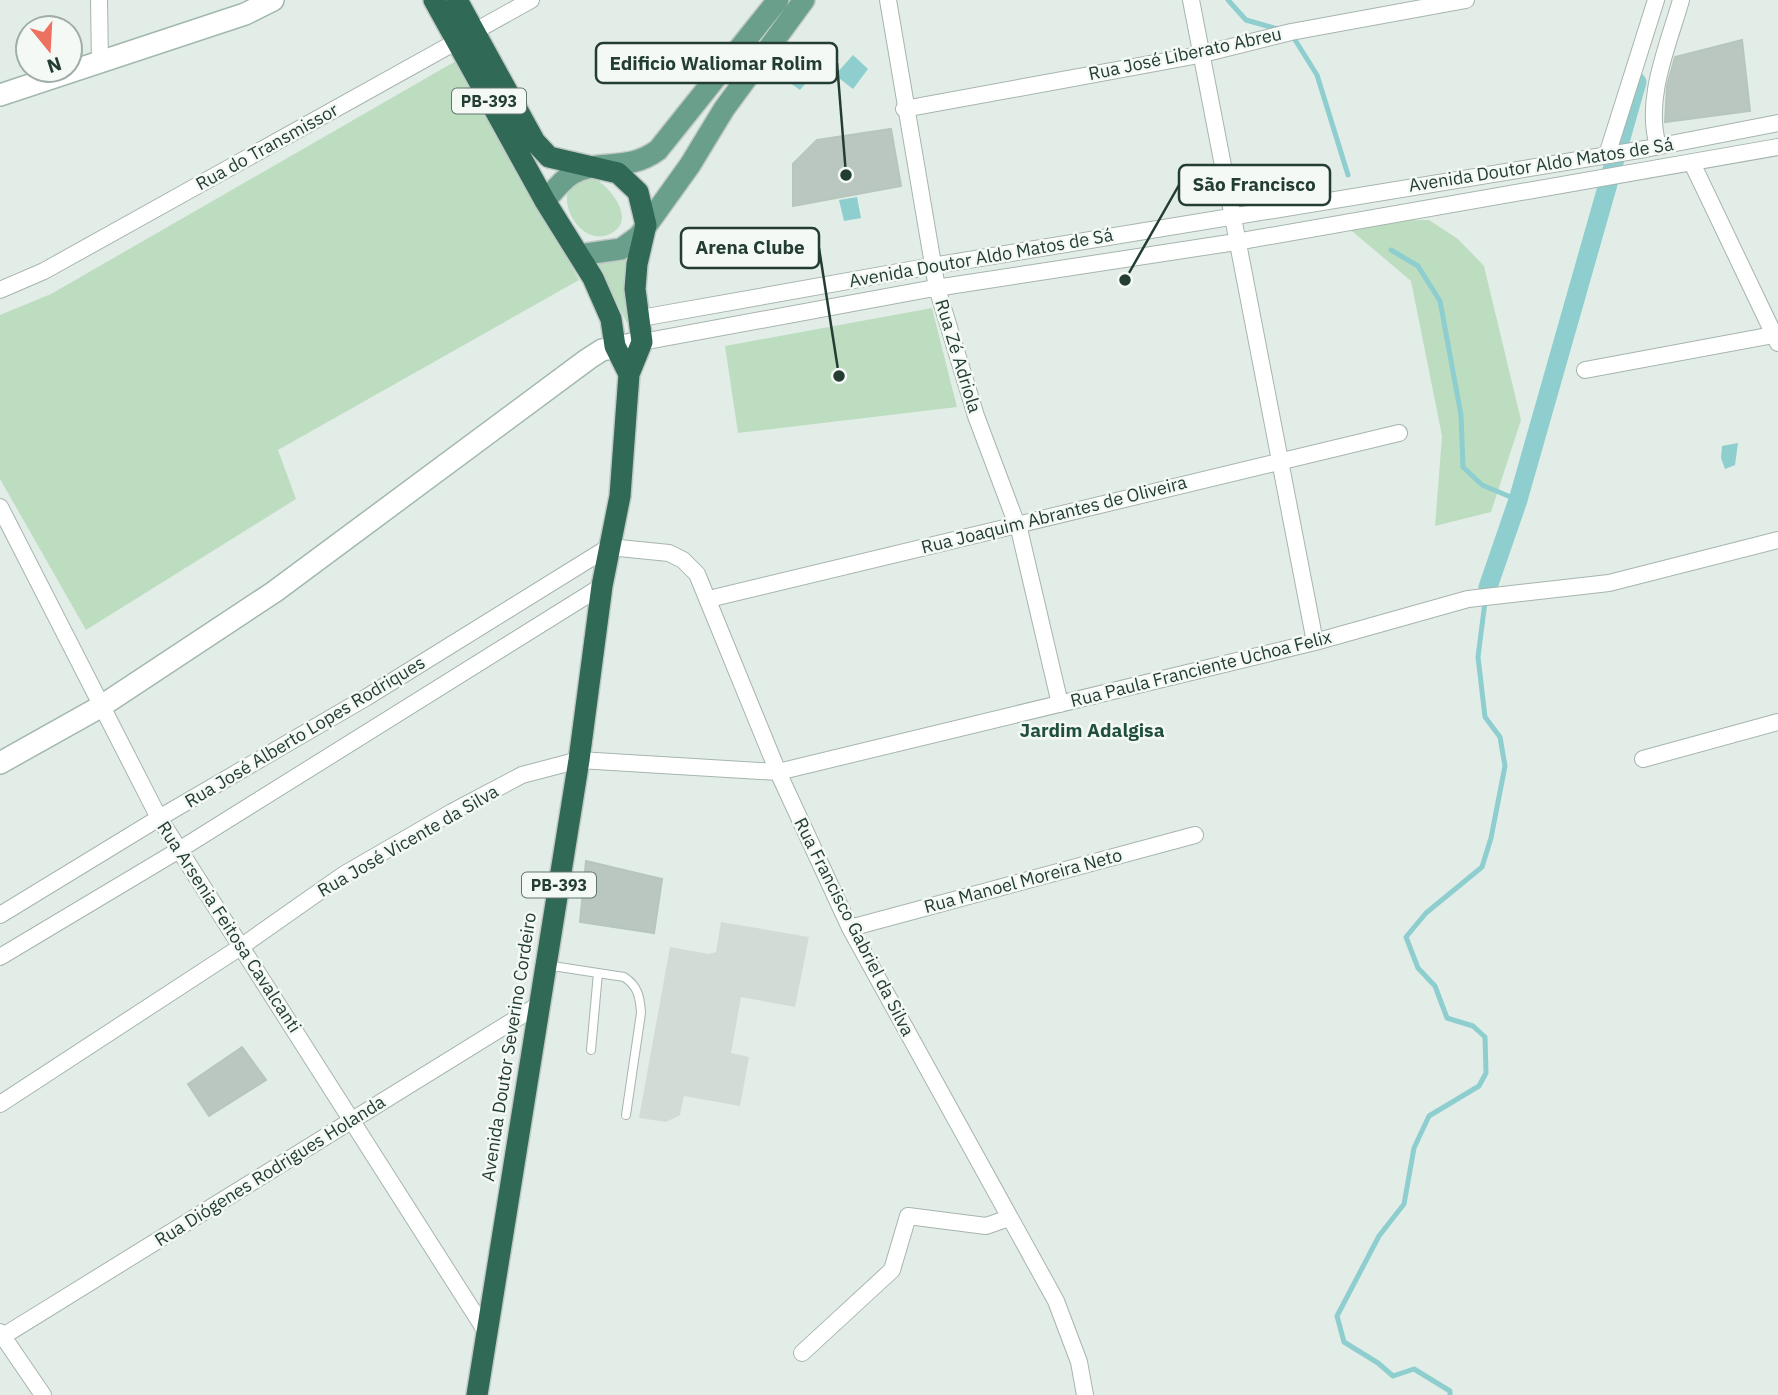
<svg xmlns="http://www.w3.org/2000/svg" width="1778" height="1395" font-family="'IBM Plex Sans',sans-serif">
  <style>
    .built { fill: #d2dcd6 }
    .green { fill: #bdddc1 }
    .water { fill: #8ececf }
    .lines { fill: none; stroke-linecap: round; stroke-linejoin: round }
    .stream { stroke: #8ececf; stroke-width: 5 }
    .canal { stroke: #8ececf; stroke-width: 19 }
    .building { fill: #b9c7c0; stroke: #b6c6bd; stroke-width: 2 }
    .lane-casing { stroke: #a6b5ad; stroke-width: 10 }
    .street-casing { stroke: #a6b5ad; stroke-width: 18 }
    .secondary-casing { stroke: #a2b8ad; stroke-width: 24 }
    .primary-casing { stroke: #c1c9c6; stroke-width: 24 }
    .highway-casing { stroke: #c1c9c6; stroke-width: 24 }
    .lane { stroke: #fff; stroke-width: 8 }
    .street { stroke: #fff; stroke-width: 16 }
    .secondary { stroke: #fff; stroke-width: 21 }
    .primary { stroke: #6aa08b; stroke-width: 21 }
    .highway { stroke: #306955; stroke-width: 21 }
    .labels { text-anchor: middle; stroke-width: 5; stroke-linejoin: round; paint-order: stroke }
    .shield { fill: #f4f9f6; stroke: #62756e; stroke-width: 2 }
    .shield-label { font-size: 16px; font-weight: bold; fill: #233d33 }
    .street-label { font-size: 18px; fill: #233d33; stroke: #f4f9f6 }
    .neighbourhood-label { font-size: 19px; font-weight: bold; fill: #204f3d; stroke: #f4f9f6 }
    .leader { fill: none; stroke: #233d33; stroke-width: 2.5 }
    .callout-dot { fill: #233d33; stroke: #f4f9f6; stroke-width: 2.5 }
    .callout { fill: #f4f9f6; stroke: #233d33; stroke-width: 2.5 }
    .callout-label { font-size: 19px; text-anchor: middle; font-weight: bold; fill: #233d33 }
  </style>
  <rect width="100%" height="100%" fill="#e3ede7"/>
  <path class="built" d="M721 922 809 937 795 1007 741 997 731 1053 749 1057 740 1106 684 1096 680 1115 666 1122 639 1118 670 947 709 954 716 952Z"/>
  <path class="green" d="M461 58 579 280 278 450 296 499 86 630 0 479V315L51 294Z
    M594 178C610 187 638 220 610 234 580 248 555 199 573 184 578 179 586 179 594 178Z
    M1429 220 1458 239 1484 266 1521 420 1491 512 1435 526 1442 436 1411 281 1340 221Z
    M627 255V323L597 263Z
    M932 308 957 407 738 433 725 346Z"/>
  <path class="water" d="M788 48 817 70 800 90 772 70Z
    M853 55 868 69 853 89 835 75Z
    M857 197 861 218 844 221 839 200Z
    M1738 443 1735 465 1725 469 1721 458 1722 446Z"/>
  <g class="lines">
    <path class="stream" d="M1228 0 1246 20 1281 30
      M1292 35 1317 75 1348 175
      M1391 250 1418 266 1440 301 1461 415 1463 467 1482 485 1518 500
      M1450 1395V1391L1414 1369 1393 1376 1378 1363 1344 1342 1337 1316 1379 1236 1404 1204 1414 1148 1429 1116 1479 1086 1486 1073 1485 1037 1473 1026 1447 1018 1435 986 1418 968 1406 937 1426 913 1482 867 1491 838 1505 766 1500 737 1485 717 1478 657 1485 602"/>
    <path class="canal" d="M1488 587 1518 500 1637 82"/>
  </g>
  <path class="building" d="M1742 40 1750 111 1665 122 1667 86 1675 57Z
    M891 129 901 186 793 206V164L817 140Z
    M586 861 662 879 654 933 580 922Z
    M242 1047 266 1080 209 1116 188 1084Z"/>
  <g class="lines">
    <g class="lane-casing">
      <path id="lane" d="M546 965 624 977C638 986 640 997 641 1013L626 1115
        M591 1050 598 973"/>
    </g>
    <g class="street-casing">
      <path id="street" d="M99 0 100 62
        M888 0 937 288 976 416 1020 533 1060 704
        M1191 0 1315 642
        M904 109 1199 55 1291 32 1466 0
        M1658 146C1644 99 1668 46 1681 0
        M1607 155 1656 0
        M1692 163 1778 343
        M0 290 44 271 531 0
        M641 318 932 266 1645 149 1778 123
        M642 342 929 289 1236 242 1778 147
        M1585 370 1778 334
        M0 507 159 818 485 1330
        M709 599 1399 433
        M1643 759 1778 722
        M0 915 159 818 367 697 609 547 669 553 683 560 697 574 778 772 850 928 1056 1301 1079 1362 1085 1395
        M850 928 1195 835
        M0 957 179 850 602 586
        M0 1104 242 946 343 875 452 812 522 775 579 760 778 772 1315 642 1468 599 1609 583 1778 540
        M0 1332 43 1395
        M0 1338 540 1004
        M802 1353 892 1270 908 1216 986 1226 1009 1218"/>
    </g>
    <g class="secondary-casing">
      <path id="secondary" d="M0 95 245 14 273 0
        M0 763 100 707 274 592 588 359 602 350 642 342"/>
    </g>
    <g class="primary-casing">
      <path id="primary" d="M545 201C553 192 562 180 572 174 599 158 627 173 658 150L778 0
        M579 255 621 249 639 236 690 165 724 109 804 0"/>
    </g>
    <g class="highway-casing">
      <path id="highway" d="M434 0 545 201 593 278 611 319 615 346 629 374
        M457 0 535 142 549 157 618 173 638 192 646 225 637 264 635 289 642 342 629 374 620 496 602 586 579 760 477 1395"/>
    </g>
    <use href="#lane" class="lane"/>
    <use href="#street" class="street"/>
    <use href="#secondary" class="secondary"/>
    <use href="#primary" class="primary"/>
    <use href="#highway" class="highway"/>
  </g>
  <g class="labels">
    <g class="shield">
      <rect x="452" y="88.5" width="74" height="25" rx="5"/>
      <rect x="522" y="872.5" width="74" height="25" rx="5"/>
    </g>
    <g class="shield-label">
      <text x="489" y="107">PB-393</text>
      <text x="559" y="891">PB-393</text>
    </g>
    <g class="street-label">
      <text transform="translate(1185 54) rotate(-12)" y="6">Rua José Liberato Abreu</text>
      <text transform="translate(267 147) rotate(-29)" y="6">Rua do Transmissor</text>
      <text transform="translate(1541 165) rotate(-9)" y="6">Avenida Doutor Aldo Matos de Sá</text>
      <text transform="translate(981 258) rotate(-10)" y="6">Avenida Doutor Aldo Matos de Sá</text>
      <text transform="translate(958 356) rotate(73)" y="6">Rua Zé Adriola</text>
      <text transform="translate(1054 515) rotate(-14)" y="6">Rua Joaquim Abrantes de Oliveira</text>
      <text transform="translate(1201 669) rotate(-14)" y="6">Rua Paula Franciente Uchoa Felix</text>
      <text transform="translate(305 732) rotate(-31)" y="6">Rua José Alberto Lopes Rodriques</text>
      <text transform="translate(408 841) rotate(-30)" y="6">Rua José Vicente da Silva</text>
      <text transform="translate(1023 881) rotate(-15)" y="6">Rua Manoel Moreira Neto</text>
      <text transform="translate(229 927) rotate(57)" y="6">Rua Arsenia Feitosa Cavalcanti</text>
      <text transform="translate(854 927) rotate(63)" y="6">Rua Francisco Gabriel da Silva</text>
      <text transform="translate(509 1047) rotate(-81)" y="6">Avenida Doutor Severino Cordeiro</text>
      <text transform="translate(270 1171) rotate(-32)" y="6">Rua Diógenes Rodrigues Holanda</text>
    </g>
    <g class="neighbourhood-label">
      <text x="1092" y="737">Jardim Adalgisa</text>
    </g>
  </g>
  <path class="leader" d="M846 175L837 63M1125 280L1179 185M839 376L819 248"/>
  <g class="callout-dot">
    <circle cx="846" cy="175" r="7"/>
    <circle cx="1125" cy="280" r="7"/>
    <circle cx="839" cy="376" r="7"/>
  </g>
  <g class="callout">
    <rect x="596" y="43" width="241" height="40" rx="7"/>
    <rect x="1179" y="165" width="151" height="40" rx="7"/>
    <rect x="681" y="228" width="138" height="40" rx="7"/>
  </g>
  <g class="callout-label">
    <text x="716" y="70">Edificio Waliomar Rolim</text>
    <text x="1254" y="191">São Francisco</text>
    <text x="750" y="254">Arena Clube</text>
  </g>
  <g transform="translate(49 49) rotate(162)"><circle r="33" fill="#f4f9f6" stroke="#a0aea8" stroke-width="2"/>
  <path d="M0-5L12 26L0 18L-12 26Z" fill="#ed7161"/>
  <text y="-10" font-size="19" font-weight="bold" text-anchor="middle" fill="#233d33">N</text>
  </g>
</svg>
